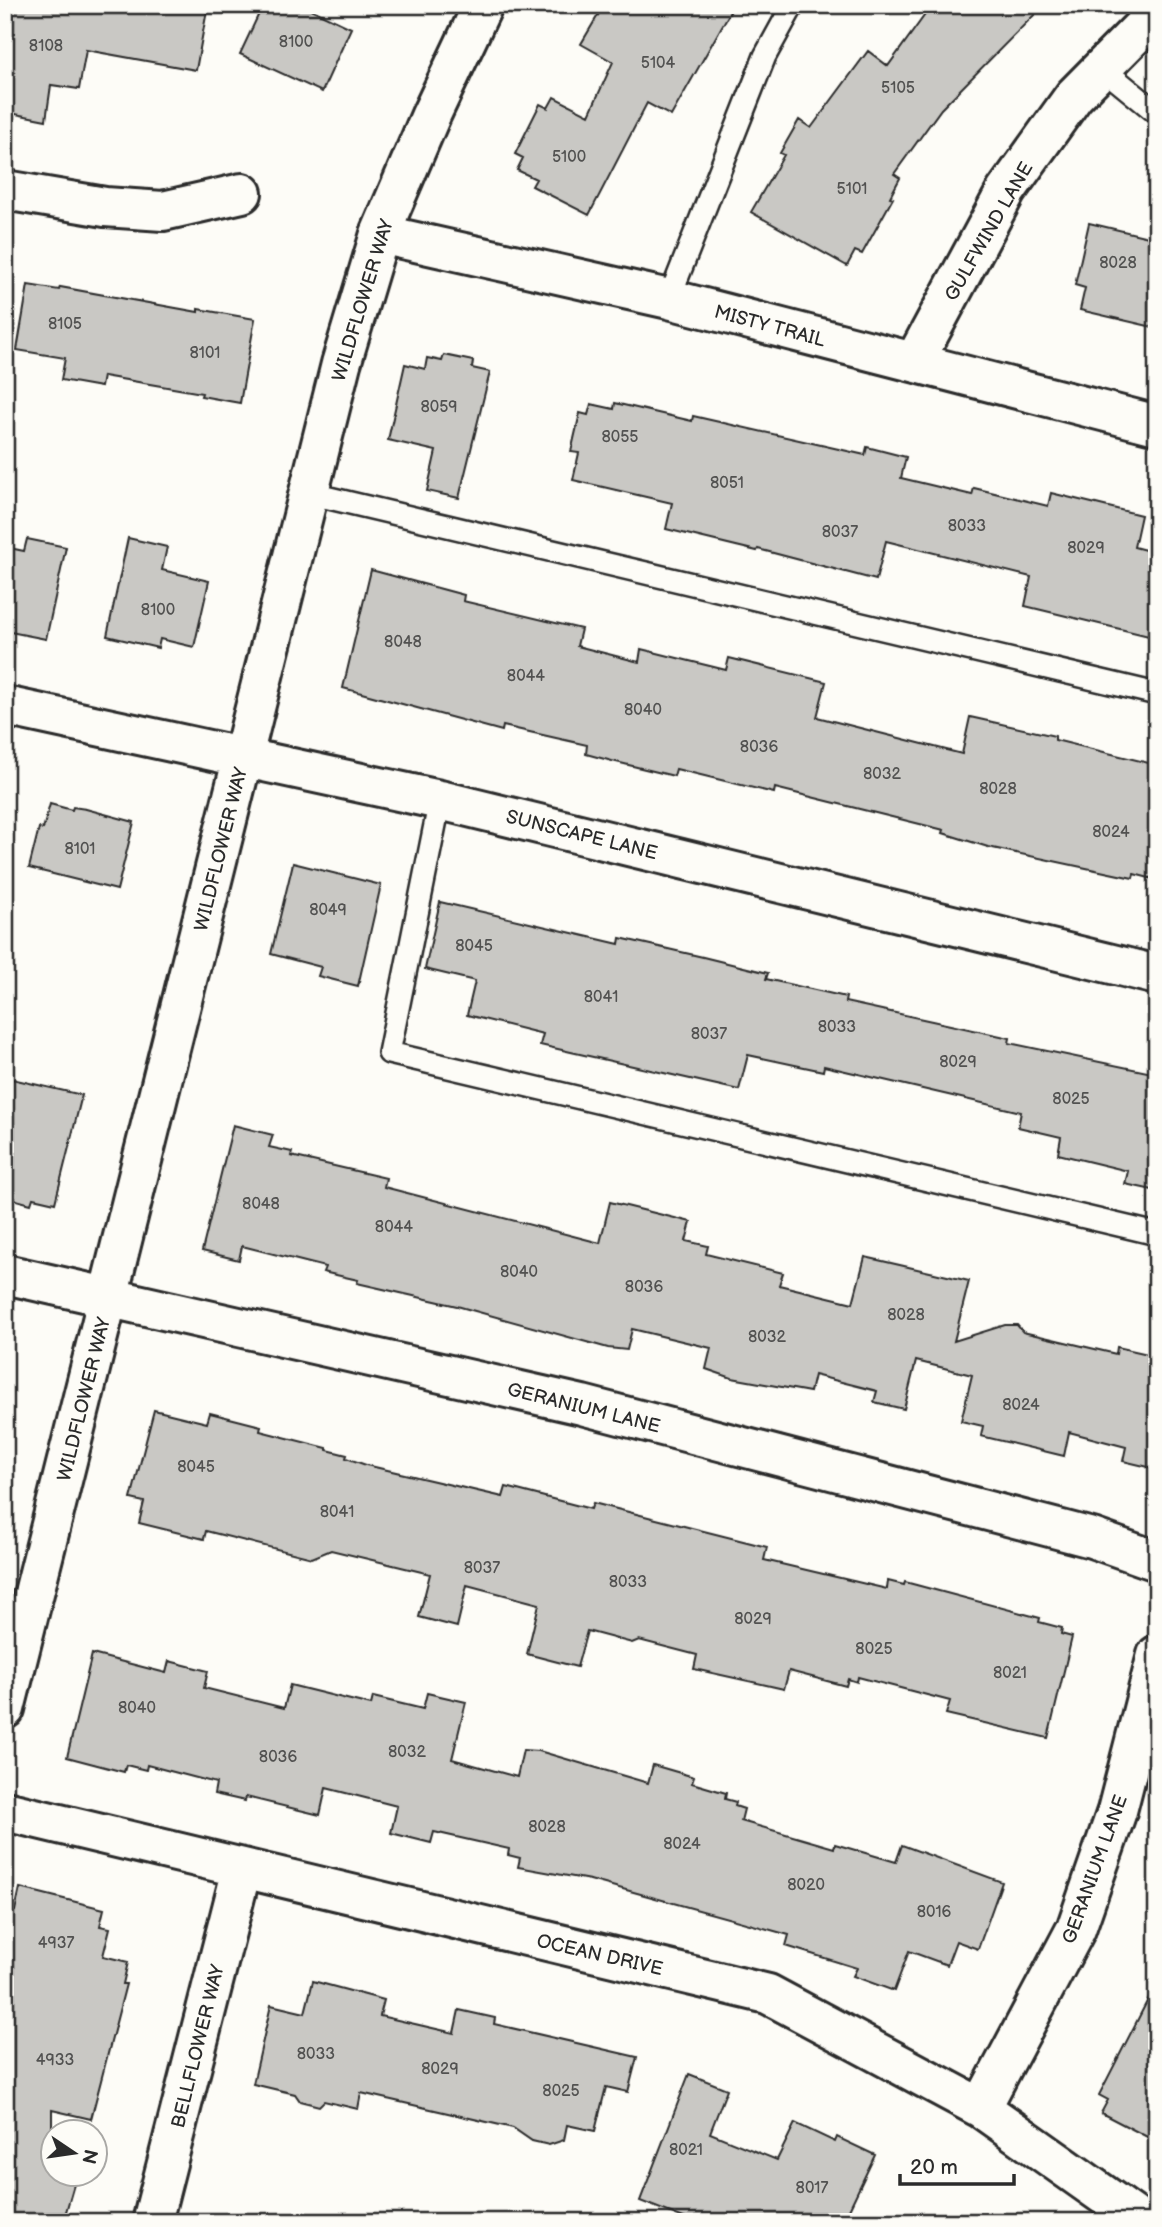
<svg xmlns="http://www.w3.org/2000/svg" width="1162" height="2227" font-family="'Balsamiq Sans',sans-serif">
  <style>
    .building { fill: #c9c8c4; stroke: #2b2b2b; stroke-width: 2 }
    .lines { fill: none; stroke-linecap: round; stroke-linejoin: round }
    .service-casing { stroke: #2b2b2b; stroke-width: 26 }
    .minor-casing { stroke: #2b2b2b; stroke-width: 44 }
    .service { stroke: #fdfcf7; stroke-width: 21 }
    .minor { stroke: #fdfcf7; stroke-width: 38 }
    .labels { text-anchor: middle; stroke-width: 7; stroke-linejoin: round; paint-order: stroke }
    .number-label { font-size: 16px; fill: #525251 }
    .street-label { font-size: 19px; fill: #2b2b2b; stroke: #fdfcf7 }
  </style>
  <rect width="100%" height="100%" fill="#fdfcf7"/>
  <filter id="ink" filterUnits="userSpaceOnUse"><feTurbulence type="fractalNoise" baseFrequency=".0143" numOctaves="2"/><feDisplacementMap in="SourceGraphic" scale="14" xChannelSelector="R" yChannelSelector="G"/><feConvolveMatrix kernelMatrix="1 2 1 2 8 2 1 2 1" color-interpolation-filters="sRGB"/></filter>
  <g filter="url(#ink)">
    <path class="building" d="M5 5H208L196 70 86 50 79 89 51 85 46 120 5 112Z
      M263 5H302L351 28 322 92 240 54Z
      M604 5H734L671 116 647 103 589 215 532 186 536 179 517 170 523 158 515 154 540 104 548 108 554 97 589 115 613 62 581 44Z
      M932 5H1044L941 109 894 174 900 178 890 197 893 198 862 254 855 251 847 266 751 212 784 155 780 153 799 120 811 128 868 51 888 66Z
      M1089 223 1157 239V328L1080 310 1085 288 1075 285Z
      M28 285 59 290 60 287 198 312V309L255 319 240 403 201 396 202 393 103 376 101 387 61 380 65 358 17 350Z
      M444 355 473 361 472 368 490 372 459 498 427 491 436 451 388 440 405 364 425 369 427 358 442 361Z
      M615 403 692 421 693 416 865 455 867 447 906 457 901 478 972 495 974 488 1048 506 1051 493 1141 515 1134 547 1157 553V638L1025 606 1031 577 886 541 876 580 758 549 757 551 666 529 672 503 573 480 579 453 571 452 580 413 588 415 591 404 614 409Z
      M128 538 167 547 162 570 209 581 194 647 160 639 158 648 107 636Z
      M27 539 66 547 46 639 5 631V547L24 551Z
      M371 570 464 595 463 601 581 629 577 646 639 662 641 649 726 670 729 658 826 682 817 717 962 754 970 717 1055 736V740L1157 765V880L1134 874 1133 878 988 847 943 833 944 830 775 788 774 793 676 769 674 776 612 761 586 754 587 745 503 726 502 731 343 688Z
      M50 804 72 810 73 807 86 809 134 822 117 890 29 868 39 828 43 829Z
      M293 863 381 885 358 986 318 976 321 967 271 954Z
      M440 902 619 944 620 938 703 957 768 973 766 979 846 997 845 1002 1010 1038 1009 1043 1157 1074V1191L1125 1184 1128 1171 1058 1154 1061 1137 1018 1127 1021 1112 824 1066 823 1071 748 1055 739 1090 540 1045 543 1034 467 1015 475 981 425 969Z
      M12 1079 82 1095 55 1203 33 1198 31 1204 5 1197V1107Z
      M233 1125 273 1135 269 1147 292 1152 291 1156 386 1178 384 1187 600 1243 610 1202 691 1222 686 1241 708 1246 706 1254 783 1273 779 1285 853 1303 865 1257 969 1281 954 1341 1005 1325H1017L1023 1332 1116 1354 1117 1347 1157 1356V1469L1123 1461 1126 1447 1069 1432 1064 1456 981 1436 983 1426 961 1421 972 1375 916 1361 904 1409 874 1402 877 1391 814 1375 810 1392 732 1378 706 1369 711 1348 632 1329 627 1350 608 1348 457 1306 357 1283 358 1280 323 1272 325 1267 242 1246 239 1260 202 1251Z
      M154 1410 207 1423 210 1413 261 1426 260 1431 327 1448V1450L347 1455 346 1458 366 1465 503 1497 506 1487 591 1509 593 1503 767 1547 764 1560 887 1589 888 1581 904 1585 905 1582 1040 1618 1039 1622 1062 1628 1061 1634 1072 1637 1048 1738 946 1714 950 1701 858 1677 857 1682 848 1679 846 1686 789 1671 784 1689 694 1669 697 1655 639 1640 632 1643 587 1631 577 1667 527 1654 539 1604 467 1585 457 1627 419 1617 430 1574 331 1550 312 1558 206 1531 204 1539 139 1523 144 1502 131 1499Z
      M92 1654 166 1673 169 1661 208 1671 204 1688 284 1708 290 1685 371 1705 373 1697 423 1709 427 1693 466 1702 452 1759 517 1777 523 1750 539 1751 648 1783 653 1765 694 1777 692 1783 726 1793 725 1799 736 1802 735 1806 744 1809 741 1821 834 1848 835 1844 896 1862 902 1845 1002 1882 978 1949 956 1941 947 1965 909 1951 894 1991 853 1976 857 1968 786 1946 789 1935 590 1880 518 1867 520 1858 508 1855 509 1849 434 1832 431 1843 391 1833 397 1806 326 1788 320 1815 246 1797 245 1801 214 1794 216 1783 147 1765 146 1770 126 1765 124 1772 67 1757Z
      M20 1888 104 1909 100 1926 110 1928 103 1956 128 1962 123 1984H126L91 2119 52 2110V2174H77L63 2222H29L5 2216V1908L15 1911Z
      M313 1981 384 2000 380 2016 454 2033 459 2010 495 2018 494 2024 637 2057 628 2092 606 2087 595 2131 567 2125 564 2140 549 2145 532 2141 513 2128 361 2093 358 2109 324 2101 319 2106 300 2101 295 2094 253 2084 271 2005 305 2013Z
      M1157 1982V2142L1101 2113 1108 2100 1099 2095Z
      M689 2074 727 2089 710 2133 777 2160 795 2123 835 2142 837 2137 875 2155 843 2222H694L640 2201Z"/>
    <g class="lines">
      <g class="service-casing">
        <path id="service" d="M1102 68 1157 113
          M669 299 765 56 793 5
          M308 493 1157 694
          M440 800 389 1053 1157 1234"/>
      </g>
      <g class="minor-casing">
        <path id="minor" d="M5 190 105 207 163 211 242 193
          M380 234 669 299 1157 425
          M914 362 1006 191 1074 96 1157 12
          M5 706 440 800 1157 975
          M5 1274 582 1405 1092 1538 1157 1561
          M5 1709 341 364 380 234 431 115 483 5
          M5 1811 768 1994 981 2108 1142 2222
          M981 2108 1076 1929 1117 1811 1157 1655
          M152 2222 242 1869"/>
      </g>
      <use href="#service" class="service"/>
      <use href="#minor" class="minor"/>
    </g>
  </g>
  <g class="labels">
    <g class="number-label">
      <text x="296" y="47">8100</text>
      <text x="46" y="51">8108</text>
      <text x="658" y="68">5104</text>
      <text x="898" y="93">5105</text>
      <text x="569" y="162">5100</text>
      <text x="852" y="194">5101</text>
      <text x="1118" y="268">8028</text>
      <text x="65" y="329">8105</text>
      <text x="205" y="358">8101</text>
      <text x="439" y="412">8059</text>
      <text x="620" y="442">8055</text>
      <text x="727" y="488">8051</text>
      <text x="967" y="531">8033</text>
      <text x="840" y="537">8037</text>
      <text x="1086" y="553">8029</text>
      <text x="158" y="615">8100</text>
      <text x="403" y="647">8048</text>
      <text x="526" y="681">8044</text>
      <text x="643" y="715">8040</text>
      <text x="759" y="752">8036</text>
      <text x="882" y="779">8032</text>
      <text x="998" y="794">8028</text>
      <text x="1111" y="837">8024</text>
      <text x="80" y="854">8101</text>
      <text x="328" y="915">8049</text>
      <text x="474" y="951">8045</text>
      <text x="601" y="1002">8041</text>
      <text x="837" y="1032">8033</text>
      <text x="709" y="1039">8037</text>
      <text x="958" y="1067">8029</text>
      <text x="1071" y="1104">8025</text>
      <text x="261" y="1209">8048</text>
      <text x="394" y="1232">8044</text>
      <text x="519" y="1277">8040</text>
      <text x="644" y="1292">8036</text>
      <text x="906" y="1320">8028</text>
      <text x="767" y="1342">8032</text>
      <text x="1021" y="1410">8024</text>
      <text x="196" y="1472">8045</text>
      <text x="337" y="1517">8041</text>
      <text x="482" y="1573">8037</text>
      <text x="628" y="1587">8033</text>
      <text x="753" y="1624">8029</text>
      <text x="874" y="1654">8025</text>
      <text x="1010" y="1678">8021</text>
      <text x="137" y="1713">8040</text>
      <text x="407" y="1757">8032</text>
      <text x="278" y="1762">8036</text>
      <text x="547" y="1832">8028</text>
      <text x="682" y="1849">8024</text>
      <text x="806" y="1890">8020</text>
      <text x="934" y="1917">8016</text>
      <text x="56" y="1948">4937</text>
      <text x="316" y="2059">8033</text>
      <text x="55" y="2065">4933</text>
      <text x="440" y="2074">8029</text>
      <text x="561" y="2096">8025</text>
      <text x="686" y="2155">8021</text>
      <text x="812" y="2193">8017</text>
    </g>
    <g class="street-label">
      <text transform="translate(988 231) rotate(-60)" y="7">GULFWIND LANE</text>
      <text transform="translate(362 300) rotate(-73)" y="7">WILDFLOWER WAY</text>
      <text transform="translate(770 325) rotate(15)" y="7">MISTY TRAIL</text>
      <text transform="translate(582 834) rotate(14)" y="7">SUNSCAPE LANE</text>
      <text transform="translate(220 849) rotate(-76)" y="7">WILDFLOWER WAY</text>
      <text transform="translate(83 1399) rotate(-76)" y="7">WILDFLOWER WAY</text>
      <text transform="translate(584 1407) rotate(14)" y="7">GERANIUM LANE</text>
      <text transform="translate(1094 1869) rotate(-70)" y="7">GERANIUM LANE</text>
      <text transform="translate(600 1954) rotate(13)" y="7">OCEAN DRIVE</text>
      <text transform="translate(197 2046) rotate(-76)" y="7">BELLFLOWER WAY</text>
    </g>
  </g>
  <rect width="1162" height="2227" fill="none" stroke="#fdfcf7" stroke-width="28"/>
  <rect x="14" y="14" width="1134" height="2199" fill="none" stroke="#2b2b2b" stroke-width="2.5" filter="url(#ink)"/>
  <g transform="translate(74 2153) rotate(103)"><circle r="33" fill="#fdfcf7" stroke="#a9a8a5" stroke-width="2"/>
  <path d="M0-5L12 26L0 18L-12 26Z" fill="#2b2b2b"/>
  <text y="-10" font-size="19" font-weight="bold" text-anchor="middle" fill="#2b2b2b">N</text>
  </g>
  <path d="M900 2174v10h114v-10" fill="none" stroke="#2b2b2b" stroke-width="3.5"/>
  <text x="910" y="2174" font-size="21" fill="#2b2b2b" stroke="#fdfcf7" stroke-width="5" paint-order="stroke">20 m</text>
</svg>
